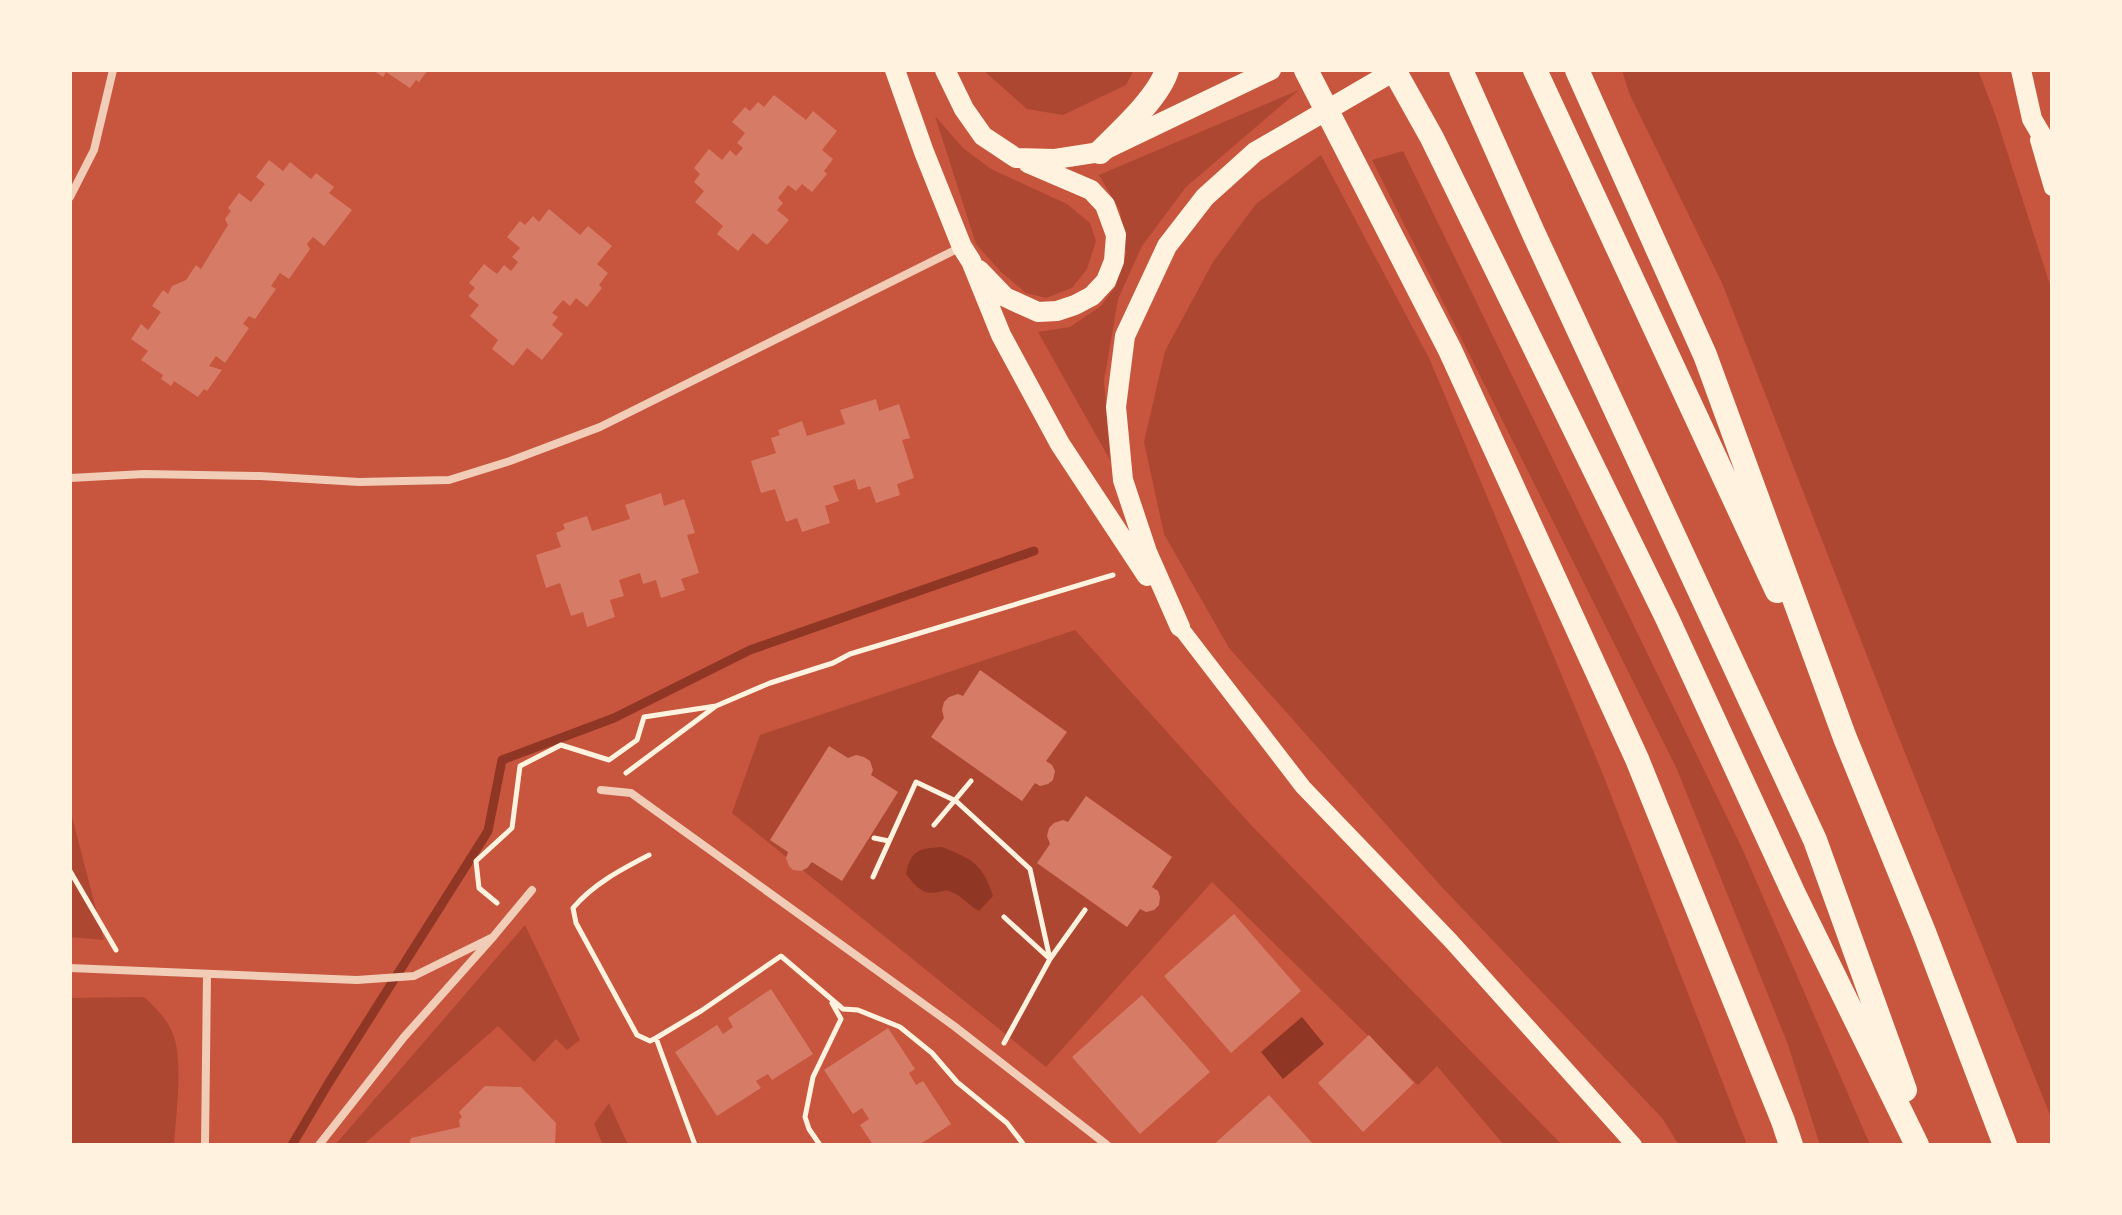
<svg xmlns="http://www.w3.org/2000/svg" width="2122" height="1215" font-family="'Noto Sans',sans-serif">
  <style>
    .green { fill: #ae4732 }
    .water { fill: #8f3625 }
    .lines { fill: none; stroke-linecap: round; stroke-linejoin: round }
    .stream { stroke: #8f3625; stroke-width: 9 }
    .building { fill: #d67c66 }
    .path { stroke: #fff3e0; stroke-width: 5 }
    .minor { stroke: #f1ccb7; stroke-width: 8 }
    .secondary { stroke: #fff3e0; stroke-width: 16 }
    .primary { stroke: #fff3e0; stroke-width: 20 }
    .motorway { stroke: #fff3e0; stroke-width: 24 }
  </style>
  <rect width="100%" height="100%" fill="#c8553d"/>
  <path class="green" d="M983 70H1134L1126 85 1063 115 1027 109Z
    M1622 70H1978L1995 114 2052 291V1120L1899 738 1722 283 1629 93Z
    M1299 90 1186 187 1142 246 1118 299 1104 381 1110 460 1038 332 1070 327 1101 306 1116 286 1126 253 1120 211 1099 175Z
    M935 116 963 148 991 169 1067 204 1090 223 1096 241 1087 269 1072 288 1046 298 1026 293 1001 272 976 244Z
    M1403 151 1742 848 1870 1145H1820L1787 1042 1676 767 1372 160Z
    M1321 155 1430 360 1600 767 1747 1145H1679L1662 1118 1440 885 1229 648 1164 534 1144 442 1165 351 1213 262 1256 204Z
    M1075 630 1251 825 1562 1145H1504L1437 1066 1418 1085 1212 882 1046 1067 732 813 760 735Z
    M70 809 104 940 70 937Z
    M525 925 580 1040 567 1050 556 1039 534 1062 498 1026 363 1145H335Z
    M144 997C157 1009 169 1021 174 1037 183 1063 176 1116 174 1145H70V998Z
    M609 1103 628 1145H603L594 1124Z"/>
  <path class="water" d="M942 847C972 859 983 864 993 896L979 911C969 906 961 895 951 892 945 889 945 891 938 892 922 896 915 885 906 874 911 849 919 849 942 847Z
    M1302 1017 1324 1044 1283 1079 1261 1052Z"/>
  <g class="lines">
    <path class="stream" d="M292 1145 328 1084 488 831 502 760 614 718 750 650 1034 551"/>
  </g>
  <path class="building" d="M373 70H428L419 82 416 80 410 88 386 72 383 77Z
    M774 95 806 120 813 111 837 131 822 150 833 159 824 171 827 174 812 192 802 184 796 191 788 185 778 198 783 203 777 210 789 220 767 245 753 233 738 251 717 234 723 226 695 202 704 191 694 182 700 174 694 168 709 149 722 160 730 150 736 156 743 148 737 143 745 133 732 122 745 107 750 111 758 102 764 107Z
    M269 160 283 171 290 162 311 179 316 173 334 187 329 193 352 210 324 246 313 237 307 244 310 249 289 279 280 273 271 286 276 289 255 319 249 316 243 324 249 328 225 363 216 356 209 366 222 370 207 391 204 389 198 397 174 381 171 386 161 379 163 375 141 360 148 351 131 339 141 324 148 330 161 312 152 306 163 290 168 294 172 286 186 280 196 265 201 269 228 225 225 219 231 211 228 208 239 193 251 202 265 184 256 177Z
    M549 209 580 235 588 226 612 246 597 264 608 273 599 285 602 288 587 307 576 298 570 306 563 300 552 313 558 317 552 325 563 334 542 360 527 348 513 366 492 349 498 340 470 316 479 305 468 296 475 288 469 283 484 264 497 274 504 265 511 271 518 262 512 257 520 248 507 237 520 221 525 225 533 216 539 222Z
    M876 399 879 411 899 404 910 438 902 440 914 478 897 484 900 495 876 503 870 486 858 490 855 479 833 486 839 501 825 506 830 523 802 532 797 518 786 522 775 489 761 493 751 461 776 453 771 438 780 435 778 430 802 421 807 436 845 424 840 410Z
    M661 493 664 506 684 499 695 533 687 535 699 573 681 579 685 590 661 598 656 580 643 584 640 573 619 580 624 596 610 600 615 617 587 627 583 612 571 616 560 583 546 588 536 555 561 547 556 533 565 529 563 524 587 516 592 531 630 519 625 505Z
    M980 670 1067 732 1046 761 1052 765 1055 771 1053 780 1048 784 1040 786 1035 783 1022 801 931 737 944 718 942 710 944 702 949 697 958 694 963 696Z
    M829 746 848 758 856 755 864 757 870 761 873 770 871 775 898 792 842 881 812 862 807 868 801 871 793 870 789 866 786 858 788 852 770 840Z
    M1086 796 1172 857 1152 887 1158 891 1160 897 1159 905 1154 910 1146 912 1140 909 1127 927 1037 863 1050 844 1047 836 1049 828 1054 823 1063 820 1068 822Z
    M1234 914 1301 991 1231 1053 1164 976Z
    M771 989 813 1054 772 1080 768 1074 756 1081 761 1088 717 1116 675 1052 717 1025 723 1034 733 1027 728 1018Z
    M1142 995 1210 1072 1140 1134 1072 1057Z
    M888 1028 915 1069 909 1073 916 1085 923 1081 951 1124 919 1145H873L860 1125 869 1119 862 1108 853 1114 824 1070Z
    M1369 1035 1414 1083 1363 1132 1318 1083Z
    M485 1086 521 1087 556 1123 555 1145H409L411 1138 460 1127 459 1120 462 1117 459 1112Z
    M1269 1095 1314 1145H1213Z"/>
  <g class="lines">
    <path class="path" d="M716 706 770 683 833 663 850 654 1113 575
      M934 825 971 781
      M874 838 889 841
      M649 855C622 869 593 884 573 908L576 923 637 1035 650 1041 656 1038 701 1011 781 956 843 1009 858 1010 900 1027 932 1053 957 1082 1007 1123 1024 1145
      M70 871 116 950
      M873 877 916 782 956 801 1030 869 1050 959 1004 1043
      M497 903 479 888 476 861 512 828 520 766 561 745 609 760 637 740 644 717 716 706 626 773
      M1004 917 1050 959 1085 910
      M656 1038 695 1145
      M820 1145 809 1129 805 1117 813 1077 841 1019 832 1003"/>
    <path class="minor" d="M70 197 94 150 113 70
      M70 478 144 474 260 476 359 482 449 480 510 461 600 427 961 247
      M601 790 631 793 954 1026 1107 1145
      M70 968 357 980 414 976 493 937
      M205 1145 207 975
      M319 1145 404 1037 493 937 532 890"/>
    <path class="secondary" d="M2038 140 2052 188
      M1180 627 1303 787 1451 941 1634 1145"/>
    <path class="primary" d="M895 70 924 152 962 247 971 261 1001 335 1060 444 1147 576
      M945 70 964 109 983 136 1016 158 1055 159 1100 152 1271 70
      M2021 70 2032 119 2052 153
      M979 270 1005 297 1038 312 1057 311 1075 305 1092 296 1106 281 1114 261 1116 235 1105 205 1091 190 1028 163
      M1180 627 1147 552 1123 480 1116 407 1125 336 1167 246 1205 197 1255 152 1396 70"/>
    <path class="motorway" d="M1306 70 1450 350 1637 759 1783 1121 1791 1145
      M1394 70 1432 138 1667 618 1794 894 1917 1145
      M1461 70 1533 232 1815 840 1905 1090
      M1535 70 1777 591
      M1577 70 1705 355 1845 738 1924 932 2005 1145
      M1100 152C1120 132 1159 97 1167 70"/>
  </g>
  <rect width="2122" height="1215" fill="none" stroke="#fff3e0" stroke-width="144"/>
</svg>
